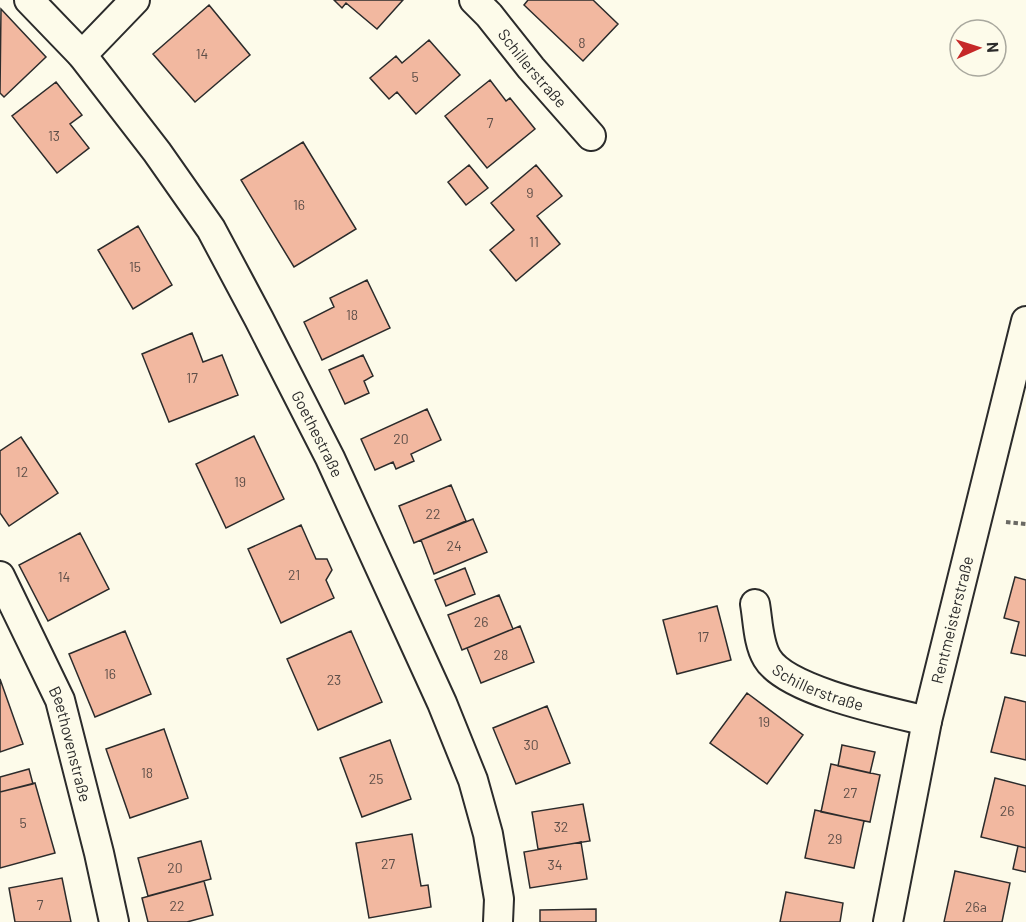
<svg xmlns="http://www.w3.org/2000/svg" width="1026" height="922" font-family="Barlow,sans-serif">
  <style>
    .building { fill: #f2b8a0; stroke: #2b2b2b; stroke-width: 1.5 }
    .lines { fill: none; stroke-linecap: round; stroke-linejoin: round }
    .street-casing { stroke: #2b2b2b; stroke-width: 32 }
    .path { stroke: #6a6964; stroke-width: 4; stroke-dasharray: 4.5 3; stroke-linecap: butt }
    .street { stroke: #fdfbea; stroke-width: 28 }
    .labels { text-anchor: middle; stroke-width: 4.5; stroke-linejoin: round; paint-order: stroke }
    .number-label { font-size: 14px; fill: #5d4e48 }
    .street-label { font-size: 16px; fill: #2b2b2b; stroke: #fdfbea }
  </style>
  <rect width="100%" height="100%" fill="#fdfbea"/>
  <path class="building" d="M334 0H403L377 29 346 3 342 8Z
    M528 0H593L618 24 583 61 524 5Z
    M209 5 250 55 195 102 153 54Z
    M1 9 46 57 4 97 0 93Z
    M429 40 460 75 416 114 397 92 389 99 370 78 396 56 402 63Z
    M490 80 506 101 510 98 535 129 487 168 445 116Z
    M56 82 82 115 70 124 89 148 57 173 12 116Z
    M303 142 356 229 294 267 241 180Z
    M469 165 488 188 466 205 448 182Z
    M536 165 562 196 537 216 560 244 516 281 490 250 514 230 491 203Z
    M138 226 172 285 133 309 98 250Z
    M367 280 390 328 322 360 304 322 334 307 330 298Z
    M192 333 203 362 222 355 238 395 169 422 142 354Z
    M363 355 373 376 364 381 369 393 345 404 329 370Z
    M427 409 441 440 411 454 414 461 396 469 393 462 375 470 361 439Z
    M254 436 284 499 226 528 196 464Z
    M21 437 58 493 9 526 0 513V451Z
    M451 485 466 521 414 543 399 506Z
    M473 519 487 552 434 574 421 540Z
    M301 525 316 559H327L332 570 326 580 334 598 281 623 248 549Z
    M80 533 109 589 48 621 19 565Z
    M465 568 475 594 446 606 435 580Z
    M1015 577 1026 580V656L1011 653 1019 622 1004 618Z
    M499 595 513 629 462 650 448 615Z
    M717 606 731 660 677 674 663 620Z
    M520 626 534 662 481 683 467 648Z
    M125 631 151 694 95 717 69 654Z
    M351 631 382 702 318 730 287 659Z
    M0 679 23 744 0 752Z
    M747 693 803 735 767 784 710 743Z
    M1005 697 1026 702V760L991 752Z
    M547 706 570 763 516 784 493 728Z
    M164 729 188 798 130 818 106 749Z
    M390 740 411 799 362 817 340 758Z
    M842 745 875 752 870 773 838 766Z
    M831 764 880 775 870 822 821 812Z
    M29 769 33 784 0 792V777Z
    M995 778 1026 786V848L981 837Z
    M35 783 55 853 0 868V792Z
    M583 804 590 841 538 849 532 812Z
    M815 810 864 821 854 868 805 858Z
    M412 834 421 886 428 885 431 907 369 918 356 843Z
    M201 841 211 879 148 896 138 858Z
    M581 842 587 879 530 888 524 852Z
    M1018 846 1026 848V872L1013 869Z
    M955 871 1010 883 1002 922H944Z
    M62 878 71 922H15L9 888Z
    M204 881 213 915 187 922H148L142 898Z
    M786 892 843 903 840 922H780Z
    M596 909V922H540V910Z"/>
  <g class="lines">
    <g class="street-casing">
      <g id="street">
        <path id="s1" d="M29 0 82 55 157 152 211 229 259 319 330 458 442 703 473 780 488 834 499 899 498 922"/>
        <path id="s2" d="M474 0 489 15 531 68 591 136"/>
        <path d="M82 55 135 0"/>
        <path id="s3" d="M0 576 60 700 99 853 114 922"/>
        <path id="s4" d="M755 604C758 621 758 643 767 658 786 691 890 712 927 721"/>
        <path id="s5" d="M888 922 927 721 1026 321"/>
      </g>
    </g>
    <path class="path" d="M1006 522 1026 524"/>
    <use href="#street" class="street"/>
  </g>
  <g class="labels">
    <g class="number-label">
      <text x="582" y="48">8</text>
      <text x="202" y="59">14</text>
      <text x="415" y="82">5</text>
      <text x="490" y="128">7</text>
      <text x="54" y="141">13</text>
      <text x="530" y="198">9</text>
      <text x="299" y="210">16</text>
      <text x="534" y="247">11</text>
      <text x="135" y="272">15</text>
      <text x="352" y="320">18</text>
      <text x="192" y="383">17</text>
      <text x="401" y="444">20</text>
      <text x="22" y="477">12</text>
      <text x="240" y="487">19</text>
      <text x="433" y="519">22</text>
      <text x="454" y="551">24</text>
      <text x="294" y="580">21</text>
      <text x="64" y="582">14</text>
      <text x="481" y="627">26</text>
      <text x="703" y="642">17</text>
      <text x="501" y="660">28</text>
      <text x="110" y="679">16</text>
      <text x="334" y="685">23</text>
      <text x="764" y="727">19</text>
      <text x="531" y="750">30</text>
      <text x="147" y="778">18</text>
      <text x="376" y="784">25</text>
      <text x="850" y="798">27</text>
      <text x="1007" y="816">26</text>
      <text x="23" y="828">5</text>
      <text x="561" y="832">32</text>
      <text x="835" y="844">29</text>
      <text x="388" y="869">27</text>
      <text x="555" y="870">34</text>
      <text x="175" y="873">20</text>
      <text x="40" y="910">7</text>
      <text x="177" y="911">22</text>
      <text x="976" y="912">26a</text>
    </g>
    <g class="street-label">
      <text dy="6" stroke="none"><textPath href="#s2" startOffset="90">Schillerstraße</textPath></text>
      <text dy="6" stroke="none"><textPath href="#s1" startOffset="524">Goethestraße</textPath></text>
      <text dy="6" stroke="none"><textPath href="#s5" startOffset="309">Rentmeisterstraße</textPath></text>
      <text dy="6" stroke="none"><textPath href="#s4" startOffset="116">Schillerstraße</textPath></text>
      <text dy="6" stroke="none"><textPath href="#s3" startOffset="183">Beethovenstraße</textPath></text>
    </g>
  </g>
  <g transform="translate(978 48) rotate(87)"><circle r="28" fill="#fdfbea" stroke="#a9a89e" stroke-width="1.5"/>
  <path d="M0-4.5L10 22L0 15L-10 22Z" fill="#c62828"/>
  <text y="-9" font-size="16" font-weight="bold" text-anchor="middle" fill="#2b2b2b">N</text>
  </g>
</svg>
